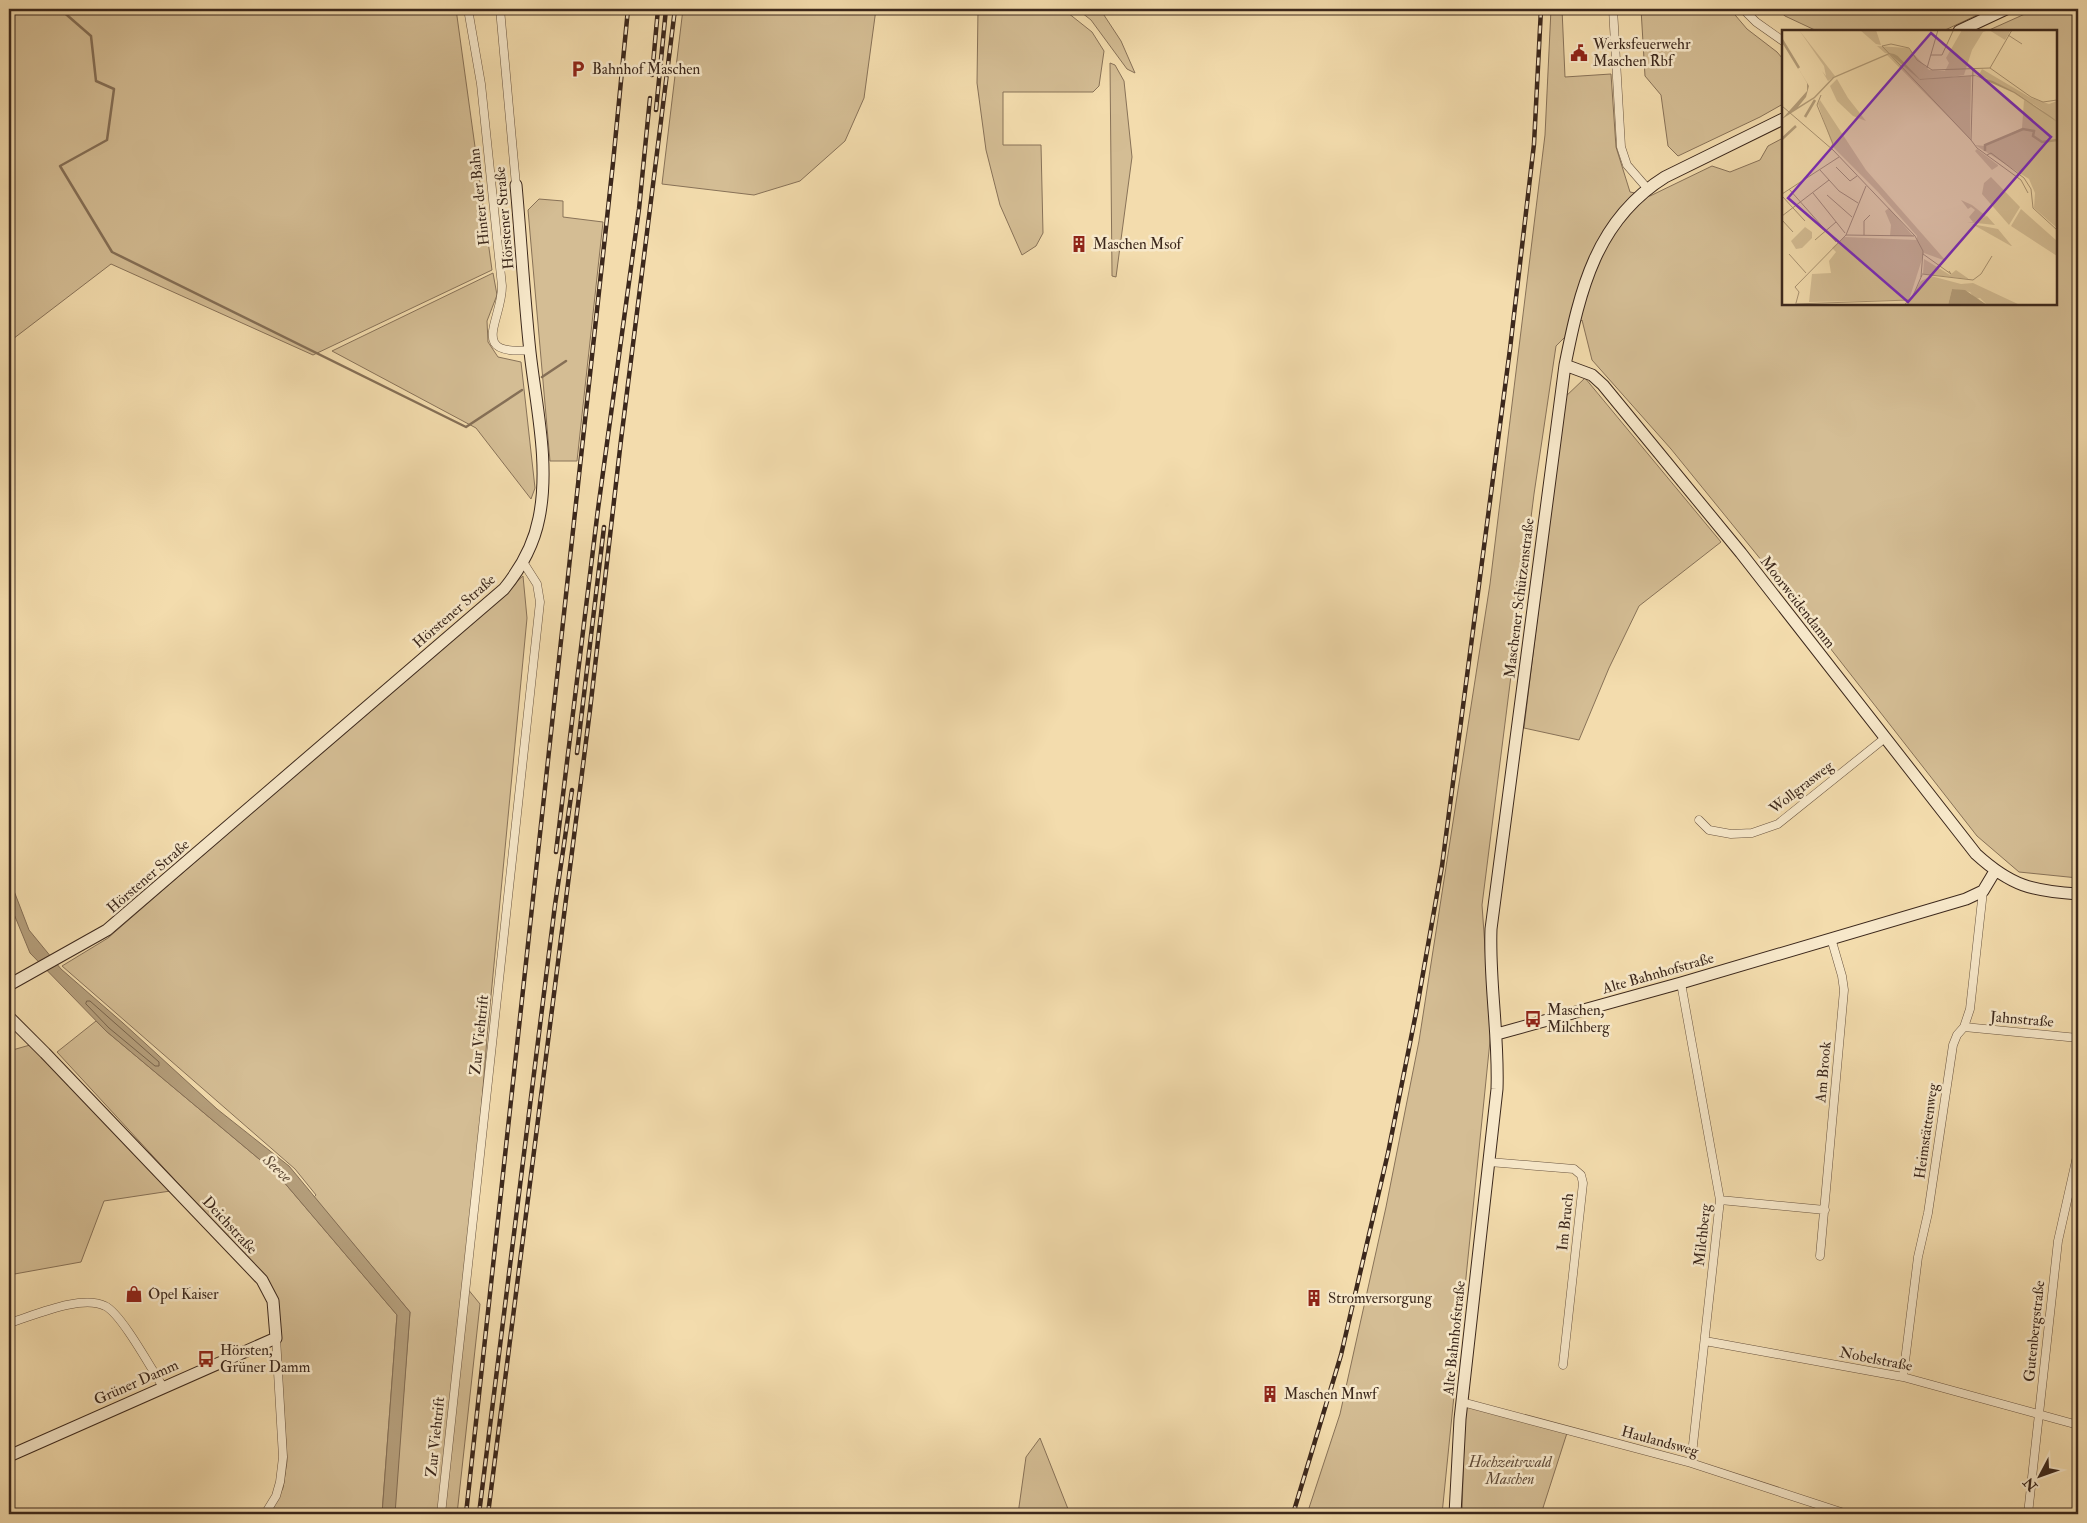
<svg xmlns="http://www.w3.org/2000/svg" width="2087" height="1523" font-family="'IM FELL Double Pica',serif">
  <style>
    .green { fill: #d4bd94; stroke: #887258 }
    .water { fill: #b59f7c; stroke: #856f56 }
    .lines { fill: none; stroke-linecap: round; stroke-linejoin: round }
    .shore { stroke: #78644c; stroke-width: 1 }
    .stream { stroke: #856f56; stroke-width: 2.5 }
    .street-casing { stroke: #6a5540; stroke-width: 9 }
    .secondary-casing { stroke: #3c281c; stroke-width: 13 }
    .street { stroke: #f7e8ca; stroke-width: 8 }
    .secondary { stroke: #f7e8ca; stroke-width: 11 }
    .rail-casing { stroke: #3c281c; stroke-width: 4.5 }
    .rail { stroke: #f7e8ca; stroke-width: 2.5; stroke-dasharray: 8; stroke-linecap: butt }
    .labels { text-anchor: middle; stroke-width: 5; stroke-linejoin: round; paint-order: stroke }
    .poi-label { font-size: 15px; fill: #3c281c; stroke: #f7e8ca; text-anchor: start }
    .street-label { font-size: 15px; fill: #3c281c; stroke: #f7e8ca }
    .park-label { font-size: 15px; font-style: italic; fill: #624d3a; stroke: #f7e8ca }
    .water-label { font-size: 16px; font-style: italic; fill: #604c39; stroke: #f7e8ca }
    .inset-river { fill: none; stroke: #b59f7c; stroke-width: 2.5 }
    .inset-road { fill: none; stroke: #aa9473; stroke-width: 1 }
    .view { fill: #7b2cbf; fill-opacity: 0.15; stroke: #7b2cbf; stroke-width: 2.5 }
    .inset-edge { fill: none; stroke: #3c281c; stroke-width: 2.5 }
  </style>
  <rect width="100%" height="100%" fill="#f3dcad"/>
  <filter id="stains"><feTurbulence type="fractalNoise" baseFrequency=".004" numOctaves="4"/><feColorMatrix values="0 0 0 0 .2 0 0 0 0 .09 0 0 0 0 .02 0 0 0 .5 -.17"/></filter>
  <radialGradient id="worn" r=".72"><stop offset=".6" stop-color="#630" stop-opacity="0"/><stop offset="1" stop-color="#630" stop-opacity=".3"/></radialGradient>
  <path class="green" d="M9 9H456L492 270 313 355 111 264 9 342Z
    M683 9H876L864 98 845 141 800 181 754 195 662 184Z
    M978 9H1063L1092 32 1104 51 1099 86 1093 92H1003V145H1041L1043 233 1036 246 1022 255 1000 205 986 150 977 83Z
    M1077 9H1100L1121 41 1135 73 1127 69 1091 20Z
    M1551 9H1562L1565 77 1611 74 1616 147 1630 192 1650 196 1712 166 1730 172 1760 160 1768 146 1783 138V304H2056V31H1987L2036 9H2071L2078 17V878L2019 872 1977 836 1762 561 1671 449 1592 360 1582 320 1556 346 1534 494 1482 905 1491 1031 1442 1514H1307L1340 1414 1386 1207 1419 1041 1490 584 1545 135Z
    M1641 9H1730L1747 29 1777 52 1783 59V104L1760 117 1678 156 1668 146 1661 95 1645 76Z
    M1777 9H1990L1943 31H1817L1785 16Z
    M1110 63 1115 65 1124 81 1132 157 1116 277 1112 276V274Z
    M539 199 563 201V217L603 222 577 461H550L528 210Z
    M493 273 497 295 487 321 488 342 498 357 521 362 535 488 531 499 476 428 332 351Z
    M1585 378 1721 542 1639 606 1609 668 1579 740 1524 728 1564 398Z
    M523 576 527 618 487 1038 467 1288 480 1304 457 1514H394L410 1312 314 1197 316 1195 295 1169 62 966 108 938Z
    M96 1021 106 1031 277 1174 397 1315 382 1514H269L283 1488 287 1461 278 1319 258 1270 57 1052Z
    M30 1045 177 1190 104 1201 81 1262 9 1275V1051Z
    M1465 1406 1567 1433 1541 1514H1462Z
    M1040 1438 1070 1514H1018L1026 1457Z"/>
  <path class="water" d="M9 878 29 930 61 969 123 1023 217 1109 289 1166 410 1312 395 1514H382L397 1315 277 1174 106 1031 30 953 9 902Z"/>
  <g class="lines">
    <path class="shore" d="M87 1001H90L159 1062V1066H155L109 1028 86 1004Z"/>
    <path class="stream" d="M60 9 91 36 96 81 114 89 107 140 60 166 112 252 466 427 522 390
      M542 377 566 361"/>
    <g class="street-casing">
      <path id="street" d="M468 9 481 84 502 286C502 321 468 356 530 350
        M500 9 516 185
        M1613 9 1621 147 1627 165 1647 188
        M1743 9 1756 22 1783 41
        M2077 9 2078 10
        M1699 820 1709 830 1731 834 1752 833 1778 824 1885 738
        M1681 983 1720 1200 1691 1463
        M1964 1027 2078 1038
        M1489 1162 1574 1169 1581 1175 1583 1183 1563 1365
        M1720 1200 1825 1210
        M1820 1256 1844 990 1842 976 1831 938
        M9 1323C33 1316 81 1294 105 1306 121 1313 152 1370 163 1387
        M1705 1341 1903 1377 2078 1425
        M1903 1377 1918 1257 1928 1213 1953 1045 1957 1035 1964 1027 1970 1009 1983 891
        M1462 1402 1691 1463 1847 1514
        M265 1514 276 1496 280 1482 283 1457 276 1338
        M441 1514 540 602 537 584 523 562
        M2028 1514 2058 1241 2078 1152"/>
    </g>
    <g class="secondary-casing">
      <path id="secondary" d="M1959 31 2006 9
        M1565 365 1592 375 1603 385 1741 553 1976 854C2011 886 2032 891 2078 894
        M9 985 107 930 504 589C521 568 534 544 539 518 550 464 536 406 530 352 524 296 521 240 516 185
        M9 1017 45 1053 262 1280 273 1301 276 1338 9 1456
        M1497 1034 1681 983 1966 899 1983 891 1995 871
        M1455 1514 1460 1419 1497 1089C1499 1035 1489 983 1491 929L1565 365C1580 290 1596 220 1665 177L1783 119"/>
    </g>
    <use href="#street" class="street"/>
    <use href="#secondary" class="secondary"/>
    <g class="rail-casing">
      <path id="rail" d="M652 75 658 9
        M656 110 666 9
        M577 753 604 527
        M556 852 598 509 639 209 650 98
        M466 1514 613 163 628 9
        M479 1514 555 905 572 790
        M488 1514 590 710 621 440 675 9
        M1293 1514 1341 1355 1388 1153 1416 1013 1442 866 1510 349 1534 144 1541 9"/>
    </g>
    <use href="#rail" class="rail"/>
  </g>
  <defs>
    <g id="civic-bare" transform="scale(1.35)"><path d="M-.6-6.5H3V-4.5H.6V-3L4-1V1h2V6H-6V1h2V-1L-.6-3ZM-1.2 2.5V6h2.4V2.5Z" fill="#8f2418" stroke="#f7e8ca" stroke-width="2.5" paint-order="stroke"/></g>
    <g id="parking-bare" transform="scale(1.35)"><path d="M-3.5-5.5H1a3.5 3.5 0 0 1 0 7H-1V5.5H-3.5ZM-1-3.4V-.6H.8a1.4 1.4 0 0 0 0-2.8Z" fill="#8f2418" stroke="#f7e8ca" stroke-width="2.5" paint-order="stroke"/></g>
    <g id="building-bare" transform="scale(1.35)"><path d="M-4-6H4V6H1V3H-1V6H-4ZM-2.5-4.3h1.7v1.8h-1.7ZM.8-4.3h1.7v1.8H.8ZM-2.5-1h1.7V.8h-1.7ZM.8-1h1.7V.8H.8Z" fill="#8f2418" stroke="#f7e8ca" stroke-width="2.5" paint-order="stroke"/></g>
    <g id="bus-bare" transform="scale(1.35)"><path d="M-5-6H5V4H4V6H2V4H-2V6H-4V4H-5ZM-3.5-4V0h7V-4ZM-3.5 1.2v1.5H-2V1.2ZM2 1.2v1.5H3.5V1.2Z" fill="#8f2418" stroke="#f7e8ca" stroke-width="2.5" paint-order="stroke"/></g>
    <g id="shop-bare" transform="scale(1.35)"><path d="M-5-2.5h2.3a2.7 3.5 0 0 1 5.4 0H5L5.5 6h-11ZM-1.5-2.5h3a1.5 2.3 0 0 0-3 0Z" fill="#8f2418" stroke="#f7e8ca" stroke-width="2.5" paint-order="stroke"/></g>
  </defs>
  <g fill-rule="evenodd">
    <use href="#civic-bare" x="1579" y="53"/>
    <use href="#parking-bare" x="578" y="69"/>
    <use href="#building-bare" x="1079" y="244"/>
    <use href="#bus-bare" x="1533" y="1019"/>
    <use href="#shop-bare" x="134" y="1294"/>
    <use href="#building-bare" x="1314" y="1298"/>
    <use href="#bus-bare" x="206" y="1359"/>
    <use href="#building-bare" x="1270" y="1394"/>
  </g>
  <g class="labels">
    <g class="poi-label">
      <text x="1593" y="49">Werksfeuerwehr<tspan x="1593" dy="17">Maschen Rbf</tspan></text>
      <text x="592" y="74">Bahnhof Maschen</text>
      <text x="1093" y="249">Maschen Msof</text>
      <text x="1547" y="1015">Maschen,<tspan x="1547" dy="17">Milchberg</tspan></text>
      <text x="148" y="1299">Opel Kaiser</text>
      <text x="1328" y="1303">Stromversorgung</text>
      <text x="220" y="1355">Hörsten,<tspan x="220" dy="17">Grüner Damm</tspan></text>
      <text x="1284" y="1399">Maschen Mnwf</text>
    </g>
    <g class="street-label">
      <text transform="translate(479 197) rotate(-96)" y="5">Hinter der Bahn</text>
      <text transform="translate(504 218) rotate(-95)" y="5">Hörstener Straße</text>
      <text transform="translate(1519 598) rotate(-83)" y="5">Maschener Schützenstraße</text>
      <text transform="translate(1798 602) rotate(52)" y="5">Moorweidendamm</text>
      <text transform="translate(454 611) rotate(-41)" y="5">Hörstener Straße</text>
      <text transform="translate(1801 787) rotate(-38)" y="5">Wollgrasweg</text>
      <text transform="translate(148 876) rotate(-41)" y="5">Hörstener Straße</text>
      <text transform="translate(1658 973) rotate(-16)" y="5">Alte Bahnhofstraße</text>
      <text transform="translate(2022 1019) rotate(5)" y="5">Jahnstraße</text>
      <text transform="translate(479 1035) rotate(-84)" y="5">Zur Viehtrift</text>
      <text transform="translate(1823 1072) rotate(-85)" y="5">Am Brook</text>
      <text transform="translate(1926 1131) rotate(-82)" y="5">Heimstättenweg</text>
      <text transform="translate(1565 1222) rotate(-84)" y="5">Im Bruch</text>
      <text transform="translate(230 1225) rotate(47)" y="5">Deichstraße</text>
      <text transform="translate(1702 1235) rotate(-84)" y="5">Milchberg</text>
      <text transform="translate(2034 1331) rotate(-84)" y="5">Gutenbergstraße</text>
      <text transform="translate(1454 1338) rotate(-84)" y="5">Alte Bahnhofstraße</text>
      <text transform="translate(1876 1359) rotate(11)" y="5">Nobelstraße</text>
      <text transform="translate(136 1382) rotate(-24)" y="5">Grüner Damm</text>
      <text transform="translate(435 1437) rotate(-84)" y="5">Zur Viehtrift</text>
      <text transform="translate(1660 1441) rotate(15)" y="5">Haulandsweg</text>
    </g>
    <g class="park-label">
      <text x="1510" y="1467">Hochzeitswald<tspan x="1510" dy="17">Maschen</tspan></text>
    </g>
    <g class="water-label">
      <text transform="translate(278 1168) rotate(43)" y="6">Seeve</text>
    </g>
  </g>
  <g transform="translate(1782 30)">
    <rect width="275" height="275" fill="#f3dcad"/>
    <path d="M17 0 53 46 46 51 40 41 44 46 42 36ZM78 0H94L99 15 94 14ZM180 0H229L223 10 207 0 201 2 190 20 182 45 157 49H138L116 26 103 23 95 16 126 18 147 40 163 41 167 33 164 28ZM111 24 138 50 189 46 188 109 105 25ZM200 39 249 68 267 74 275 71V198L252 178 253 163 247 149 193 115 203 116 240 98 242 70 263 82 233 62 197 45ZM55 49 66 68 84 91 71 86 55 71 48 56ZM38 70 84 140 164 231 142 223 127 270 27 272 30 244 49 243 47 231 54 222 50 218 62 207 135 210V206L96 162 51 117 36 74ZM195 119 216 135V136L210 140 193 121ZM209 147 238 177 227 195 200 164 202 153ZM179 170 190 175 204 186 192 192 205 186 213 195 185 192H191L187 187 193 180 189 177 186 179ZM107 178 131 206H108L109 195 103 181ZM239 179 275 211V226L229 196ZM190 194 216 199 230 216H229ZM23 197 30 202V208L20 218 14 219 9 211ZM142 229 168 245 174 240 187 249 141 244ZM149 246 179 254 191 253 238 275H205L198 268 193 269 188 262 170 259 166 275H124L139 251Z" fill="#d4bd94"/>
    <path d="M107 23 112 24 116 26 138 49 192 45 211 51 233 62 271 88 275 92 232 63 194 46 138 50 108 24 52 48 33 68 0 89 25 61V53L15 36 27 56 24 67 16 77 32 67 51 47ZM170 259 183 260 205 275H166Z" fill="#b59f7c"/>
    <path class="inset-river" d="M0 10 17 38M23 87 33 70M0 109 14 96M203 121V115L241 99 252 101 251 106 260 112 275 110"/>
    <path class="inset-road" d="M226 5 240 14M149 25H160L171 1M145 38 156 0M191 38 189 110 195 118 239 150 246 163M208 38 249 67 261 72 275 70M208 38 230 0M39 65 35 75 51 114 49 117M0 76 51 120 133 206 141 221 139 247M189 110 100 16 109 14 127 18 135 30 150 40 208 38M205 125 209 123 242 148 249 159 251 178 275 200M54 137 68 151 75 146M38 140 57 161 76 173M7 159 54 212M31 163 63 203M0 164 57 127M45 165 70 187M0 166 23 191M0 186 47 150M0 190 11 202M64 205 132 206M82 205V191L88 185M33 210 54 192M7 224 24 243M141 224 169 244 167 241M140 244 191 250 199 244 210 226M13 257 64 205 84 156M13 257 17 262 14 273M13 274 127 270M122 275 130 268 140 245"/>
    <path class="view" d="M149 3 269 107 126 272 6 168Z"/>
    <rect width="275" height="275" class="inset-edge"/>
  </g>
  <rect width="2087" height="1523" fill="none" stroke="#f3dcad" stroke-width="30"/>
  <rect x="10" y="10" width="2067" height="1503" fill="none" stroke="#3c281c" stroke-width="2.5"/>
  <rect x="15" y="15" width="2057" height="1493" fill="none" stroke="#3c281c"/>
  <g transform="translate(2040 1476) rotate(229)" stroke="#f7e8ca" stroke-width="4" paint-order="stroke">
  <path d="M0-4L9 19L0 12L-9 19Z" fill="#3c281c"/>
  <text y="-8" font-size="14" font-weight="bold" text-anchor="middle" fill="#3c281c">N</text>
  </g>
  <rect width="100%" height="100%" filter="url(#stains)"/>
  <rect width="100%" height="100%" fill="url(#worn)"/>
</svg>
